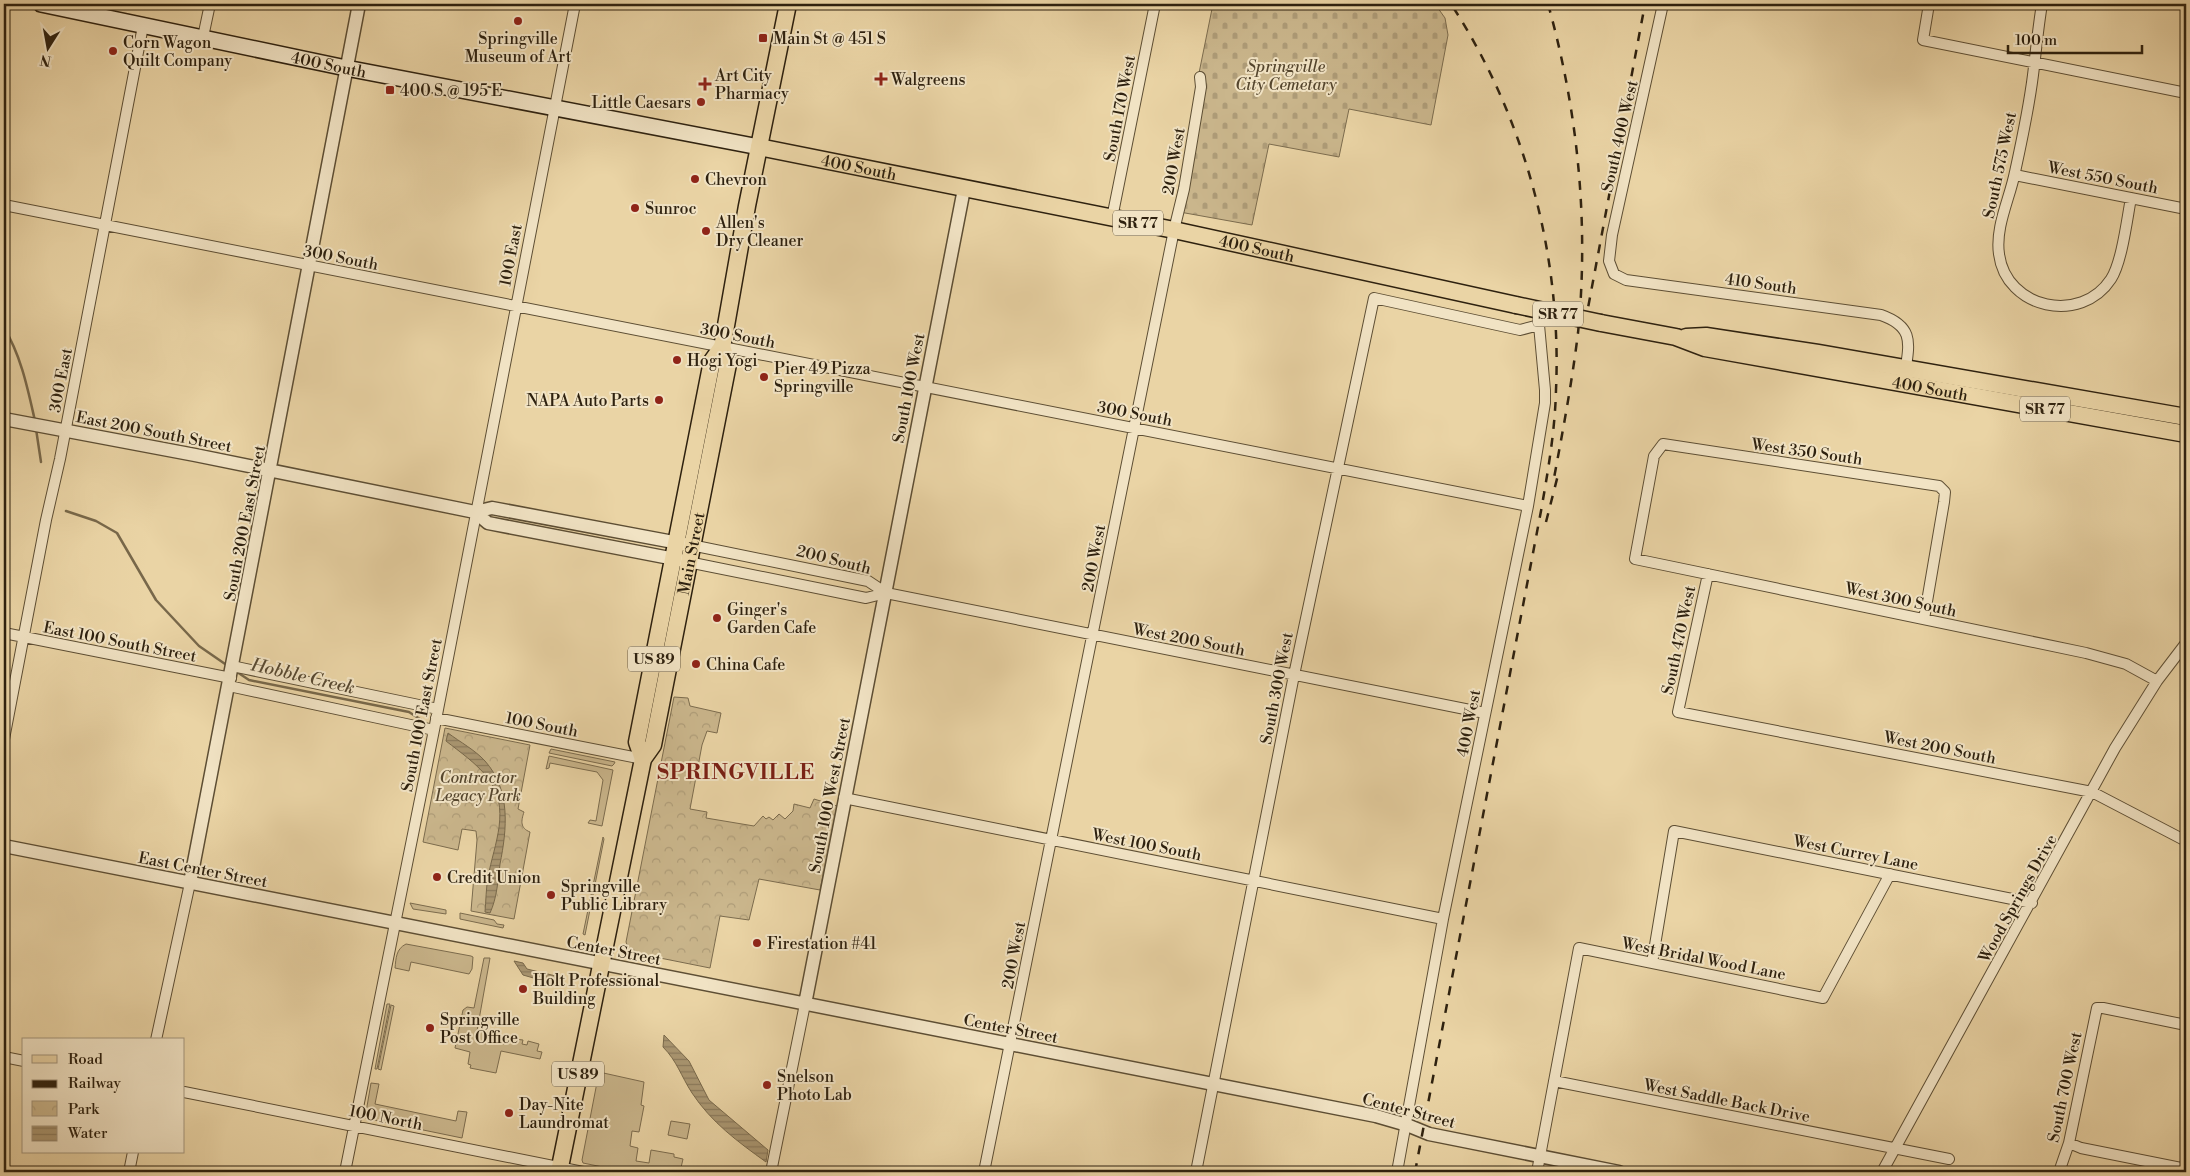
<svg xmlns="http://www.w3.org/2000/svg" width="2190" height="1176" font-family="'Libre Bodoni',serif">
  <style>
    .grass { fill: #cab68c; stroke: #7c6c4e }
    .cemetery { fill: url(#cemetery-stones); stroke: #7c6c4e }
    .park { fill: url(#park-crowns); stroke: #7c6c4e }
    .water { fill: url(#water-rules); stroke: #78684a }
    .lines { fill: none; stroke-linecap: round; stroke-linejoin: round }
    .stream { stroke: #78684a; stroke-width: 2.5 }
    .minor-casing { stroke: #5d4e34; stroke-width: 12 }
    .tertiary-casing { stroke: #5d4e34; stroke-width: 15 }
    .secondary-casing { stroke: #2e210f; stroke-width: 18 }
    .primary-casing { stroke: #2e210f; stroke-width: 19 }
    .minor { stroke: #f1e3c4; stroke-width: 10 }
    .tertiary { stroke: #f1e3c4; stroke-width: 12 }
    .secondary { stroke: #f1e3c4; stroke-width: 15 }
    .primary { stroke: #ead4a5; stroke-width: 16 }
    .rail { stroke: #2e210f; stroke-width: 2.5; stroke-dasharray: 9 9; stroke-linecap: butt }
    .primary-bridge-casing { stroke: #2e210f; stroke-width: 19; stroke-linecap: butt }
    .primary-bridge { stroke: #ead4a5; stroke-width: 16 }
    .poi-dot { fill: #8f2418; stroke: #f1e3c4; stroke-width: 2 }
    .labels { text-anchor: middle; stroke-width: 4; stroke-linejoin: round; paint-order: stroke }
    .shield { fill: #f1e3c4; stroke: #685b45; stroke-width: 1 }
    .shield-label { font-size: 15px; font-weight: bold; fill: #2e210f }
    .poi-label { font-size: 16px; fill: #2e210f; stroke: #f1e3c4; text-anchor: start }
    .street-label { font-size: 16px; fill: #2e210f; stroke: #f1e3c4 }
    .park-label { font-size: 16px; font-style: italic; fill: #55462e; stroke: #f1e3c4 }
    .water-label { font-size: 18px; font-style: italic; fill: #594a32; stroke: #f1e3c4 }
    .district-label { font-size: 21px; font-weight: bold; letter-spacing: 1px; fill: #7a1f14; stroke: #f1e3c4 }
  </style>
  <defs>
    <pattern id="cemetery-stones" width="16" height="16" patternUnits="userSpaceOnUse" patternTransform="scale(1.25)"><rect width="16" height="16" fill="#cab68c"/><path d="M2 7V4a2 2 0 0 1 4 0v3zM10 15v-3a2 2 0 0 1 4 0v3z" fill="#ae9c78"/></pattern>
    <pattern id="park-crowns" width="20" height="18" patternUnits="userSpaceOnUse" patternTransform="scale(1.25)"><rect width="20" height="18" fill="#cab68c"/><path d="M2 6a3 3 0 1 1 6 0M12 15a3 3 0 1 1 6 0" fill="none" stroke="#ae9c78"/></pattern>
    <pattern id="water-rules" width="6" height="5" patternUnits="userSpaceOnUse" patternTransform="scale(1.25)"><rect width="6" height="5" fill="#aa9772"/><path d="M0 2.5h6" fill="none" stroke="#8b7b5c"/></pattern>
  </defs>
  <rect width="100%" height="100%" fill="#ead4a5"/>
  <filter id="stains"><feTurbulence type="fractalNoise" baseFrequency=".004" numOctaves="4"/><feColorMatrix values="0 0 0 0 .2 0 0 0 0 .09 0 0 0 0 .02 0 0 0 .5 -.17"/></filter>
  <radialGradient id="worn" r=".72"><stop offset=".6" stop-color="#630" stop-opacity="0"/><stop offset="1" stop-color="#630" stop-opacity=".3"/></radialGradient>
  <path class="grass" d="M551 749 615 762 614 764 612 766 549 753Z
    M549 756 613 770 602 826 588 823 590 820 596 821 603 780 597 772 550 763 549 768 546 769Z
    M603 837 604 839 585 935 583 934Z
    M410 903 446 910V914L413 909Z
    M460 913 494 920 497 924 504 925 503 928 460 919Z
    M406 944 471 956 473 957 472 969 469 974 411 962 409 971 395 968C396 958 396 949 406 944Z
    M484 958H490L477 1031 490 1033 489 1040 504 1044 505 1038 523 1040 522 1044 527 1045 528 1041 539 1044 537 1051 542 1052 540 1059 501 1051 496 1073 470 1068 471 1065 468 1064 470 1052 455 1048 463 1010 467 1007 474 1008Z
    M387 1004H390L377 1069H375Z
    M391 1005 394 1006 381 1070 378 1069Z
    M599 1072 644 1082 641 1105 644 1106 639 1132 632 1131 630 1146 638 1148 636 1161 649 1163 651 1150 674 1154V1157L683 1159 680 1172H627L583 1163 582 1160Z
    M371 1083 379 1084 375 1104 456 1121 458 1111 467 1112 462 1138 365 1118Z
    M671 1121 690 1124 687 1139 668 1135Z"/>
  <path class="cemetery" d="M1213 4H1435L1445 18 1448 35 1431 125 1349 109 1339 157 1269 144 1252 225 1174 211 1199 88 1198 78Z"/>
  <path class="park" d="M674 697 688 698 690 706 721 713 717 733 707 731 702 745 690 809 707 812 706 818 754 826 763 816 766 819 769 817 773 820 779 814 785 819 793 811 794 804 810 808 814 799 837 806 820 890 759 879 749 920 720 916 710 968 630 952 626 942Z
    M445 728 530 745 518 809 524 812C521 821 520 828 530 832L514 919 471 911 477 840 476 831 462 829 458 850 423 842Z"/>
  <path class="water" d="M448 733C460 742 475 750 485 761 511 790 507 829 500 864 498 880 497 898 490 913L485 912C486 900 486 889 488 877 494 844 512 808 487 777 476 763 460 752 446 741Z
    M514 961 523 963 527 969 560 977 558 985 523 975Z
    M664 1035 689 1061 709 1100 768 1150 766 1162C738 1142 711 1122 692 1093 681 1076 677 1061 663 1047Z"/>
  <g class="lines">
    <path class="stream" d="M4 328C21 355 28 390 35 421
      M36 429 41 462
      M66 511 96 521 117 533 156 600 199 646 228 666
      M237 672 249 680 409 712 423 721"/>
    <g class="minor-casing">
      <path id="minor" d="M1663 4 1612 235 1609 261 1614 274 1626 280 1881 315C1915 327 1909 344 1905 374
        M1929 4 1923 40 2186 93
        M2042 4C2038 28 2036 51 2033 75 2029 107 2022 140 2015 172 2010 198 1995 227 1999 254 2006 309 2081 325 2111 279 2122 262 2127 219 2131 198
        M203 37 210 4
        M2015 175 2186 209
        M4 205 1528 506
        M1112 218 1155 4
        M691 545 868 581 886 593 1485 713
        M688 562 866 598 886 593
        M1708 574 1678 712 2092 792 2186 841
        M1924 619 1944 502 1945 492 1939 486 1663 444 1654 456 1635 559 2086 653 2126 664 2157 681
        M4 633 231 678
        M232 666 438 709
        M229 686 434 730
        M436 718 643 759
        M4 739 46 520 60 459 143 26
        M844 798 1443 919
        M1652 963 1674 831 2032 903
        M156 1040 190 883
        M4 1057 24 1061
        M1554 1081 1949 1159
        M184 1092 583 1172
        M2069 1143 2081 1148 2186 1169
        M129 1172 133 1152
        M345 1172 434 730 575 4
        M771 1172 805 1004
        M984 1172 1174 230 1184 189 1201 87 1200 77
        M1196 1172 1294 675 1374 298 1520 330 1539 325 1545 390V403L1528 506 1443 919 1397 1172
        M1537 1172 1579 948 1823 998 1890 874
        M1882 1172 2115 748 2157 681 2186 643
        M2059 1172 2069 1143 2097 1008H2103L2186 1025"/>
    </g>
    <g class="tertiary-casing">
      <path id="tertiary" d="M4 419 195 455 475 512 492 508 684 544
        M475 512 488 523 680 560
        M4 846 1376 1116 1407 1125 1429 1134 1619 1172
        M190 883C249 590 301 296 359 4
        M805 1004 964 189"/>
    </g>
    <g class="secondary-casing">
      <g id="secondary">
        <path id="s1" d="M41 4 346 68 759 147"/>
      </g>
    </g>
    <g class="primary-casing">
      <g id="primary">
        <path id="s2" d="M759 147 1174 230 1516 305"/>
        <path id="s3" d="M1601 323 1676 337 1705 348 2186 434"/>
        <path d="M1686 337 1706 336 1818 353 2186 417"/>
        <path d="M643 759 637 742 712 361 722 347 724 337 747 206 788 4"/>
        <path id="s4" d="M559 1172 643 759 653 745 728 364 722 347"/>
      </g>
    </g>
    <use href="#minor" class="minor"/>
    <use href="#tertiary" class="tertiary"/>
    <use href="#secondary" class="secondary"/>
    <use href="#primary" class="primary"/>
    <path class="rail" d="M1548 4C1578 111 1589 223 1578 333 1572 382 1563 430 1554 478
      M1585 324 1645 4
      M1546 522 1559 471
      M1415 1172 1541 511C1548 471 1555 431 1556 390 1562 256 1525 117 1451 4"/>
    <g class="primary-bridge-casing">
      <path id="primary-bridge" d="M1516 305 1601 323"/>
    </g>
    <use href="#primary-bridge" class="primary-bridge"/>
  </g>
  <g class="poi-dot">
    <circle cx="518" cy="21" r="5"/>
    <rect x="758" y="33" width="10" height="10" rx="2.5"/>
    <circle cx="113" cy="51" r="5"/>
    <path d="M878.5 71.5h5v5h5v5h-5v5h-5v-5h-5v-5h5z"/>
    <path d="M702.5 76.5h5v5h5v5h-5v5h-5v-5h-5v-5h5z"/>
    <rect x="385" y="85" width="10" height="10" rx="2.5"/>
    <circle cx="701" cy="102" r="5"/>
    <circle cx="695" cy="179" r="5"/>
    <circle cx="635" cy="208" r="5"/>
    <circle cx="706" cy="231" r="5"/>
    <circle cx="677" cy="360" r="5"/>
    <circle cx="764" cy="377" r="5"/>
    <circle cx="659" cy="400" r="5"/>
    <circle cx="717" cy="618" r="5"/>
    <circle cx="696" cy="664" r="5"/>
    <circle cx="437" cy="877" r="5"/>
    <circle cx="551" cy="895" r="5"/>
    <circle cx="757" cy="943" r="5"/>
    <circle cx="523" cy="989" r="5"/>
    <circle cx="430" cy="1028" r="5"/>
    <circle cx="767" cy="1085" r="5"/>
    <circle cx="509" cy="1113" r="5"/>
  </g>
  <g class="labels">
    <g class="shield">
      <rect x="1113" y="210.5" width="50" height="25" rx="4"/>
      <rect x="1533" y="301.5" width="50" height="25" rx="4"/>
      <rect x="2020" y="396.5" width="50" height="25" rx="4"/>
      <rect x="628" y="646.5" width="52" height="25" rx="4"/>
      <rect x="552" y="1061.5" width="52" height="25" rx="4"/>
    </g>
    <g class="shield-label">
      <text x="1138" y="228">SR 77</text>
      <text x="1558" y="319">SR 77</text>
      <text x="2045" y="414">SR 77</text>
      <text x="654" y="664">US 89</text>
      <text x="578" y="1079">US 89</text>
    </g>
    <g class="poi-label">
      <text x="518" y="44" text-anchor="middle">Springville<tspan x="518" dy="18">Museum of Art</tspan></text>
      <text x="773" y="44">Main St @ 451 S</text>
      <text x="123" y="48">Corn Wagon<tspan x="123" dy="18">Quilt Company</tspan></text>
      <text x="715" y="81">Art City<tspan x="715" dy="18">Pharmacy</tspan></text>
      <text x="891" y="85">Walgreens</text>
      <text x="400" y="96">400 S @ 195 E</text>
      <text x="691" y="108" text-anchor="end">Little Caesars</text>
      <text x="705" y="185">Chevron</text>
      <text x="645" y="214">Sunroc</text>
      <text x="716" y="228">Allen's<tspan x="716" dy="18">Dry Cleaner</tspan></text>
      <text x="687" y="366">Hogi Yogi</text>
      <text x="774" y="374">Pier 49 Pizza<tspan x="774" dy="18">Springville</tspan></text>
      <text x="649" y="406" text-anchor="end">NAPA Auto Parts</text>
      <text x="727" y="615">Ginger's<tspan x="727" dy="18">Garden Cafe</tspan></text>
      <text x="706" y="670">China Cafe</text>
      <text x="447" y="883">Credit Union</text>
      <text x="561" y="892">Springville<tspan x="561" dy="18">Public Library</tspan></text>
      <text x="767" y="949">Firestation #41</text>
      <text x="533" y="986">Holt Professional<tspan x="533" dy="18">Building</tspan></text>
      <text x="440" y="1025">Springville<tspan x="440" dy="18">Post Office</tspan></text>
      <text x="777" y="1082">Snelson<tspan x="777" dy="18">Photo Lab</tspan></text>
      <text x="519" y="1110">Day-Nite<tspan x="519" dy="18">Laundromat</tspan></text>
    </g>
    <g class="street-label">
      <text dy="6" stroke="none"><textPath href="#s1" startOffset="294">400 South</textPath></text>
      <text transform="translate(1119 108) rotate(-79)" y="6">South 170 West</text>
      <text transform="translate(1619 136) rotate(-77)" y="6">South 400 West</text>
      <text transform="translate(1173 161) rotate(-80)" y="6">200 West</text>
      <text transform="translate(1999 165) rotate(-78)" y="6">South 575 West</text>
      <text dy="6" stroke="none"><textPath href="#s2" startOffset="102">400 South</textPath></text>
      <text transform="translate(2103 177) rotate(11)" y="6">West 550 South</text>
      <text dy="6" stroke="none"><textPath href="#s2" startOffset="508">400 South</textPath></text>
      <text transform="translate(510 255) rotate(-79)" y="6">100 East</text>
      <text transform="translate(341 257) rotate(11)" y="6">300 South</text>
      <text transform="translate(1761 283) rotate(8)" y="6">410 South</text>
      <text transform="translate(738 335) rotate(11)" y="6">300 South</text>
      <text transform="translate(60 380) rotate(-79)" y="6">300 East</text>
      <text transform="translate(908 388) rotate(-79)" y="6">South 100 West</text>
      <text dy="6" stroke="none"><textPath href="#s3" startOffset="336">400 South</textPath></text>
      <text transform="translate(1135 413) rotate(11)" y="6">300 South</text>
      <text transform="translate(154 431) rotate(11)" y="6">East 200 South Street</text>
      <text transform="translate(1807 451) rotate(8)" y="6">West 350 South</text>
      <text transform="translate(244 523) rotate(-79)" y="6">South 200 East Street</text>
      <text dy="6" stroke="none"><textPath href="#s4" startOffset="634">Main Street</textPath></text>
      <text transform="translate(1093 558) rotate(-79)" y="6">200 West</text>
      <text transform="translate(834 559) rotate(14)" y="6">200 South</text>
      <text transform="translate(1901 599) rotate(12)" y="6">West 300 South</text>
      <text transform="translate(1189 639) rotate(11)" y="6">West 200 South</text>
      <text transform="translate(1678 640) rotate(-78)" y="6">South 470 West</text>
      <text transform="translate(120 641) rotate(11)" y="6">East 100 South Street</text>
      <text transform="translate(1276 688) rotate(-79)" y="6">South 300 West</text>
      <text transform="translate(421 715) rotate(-79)" y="6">South 100 East Street</text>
      <text transform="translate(1468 723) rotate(-79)" y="6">400 West</text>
      <text transform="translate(542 724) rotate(11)" y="6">100 South</text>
      <text transform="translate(1940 747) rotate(11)" y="6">West 200 South</text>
      <text transform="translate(829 795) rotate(-79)" y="6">South 100 West Street</text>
      <text transform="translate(1147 844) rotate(11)" y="6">West 100 South</text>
      <text transform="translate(1856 852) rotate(11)" y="6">West Currey Lane</text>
      <text transform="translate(203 869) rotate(11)" y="6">East Center Street</text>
      <text transform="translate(2017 898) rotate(-61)" y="6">Wood Springs Drive</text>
      <text transform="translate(614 950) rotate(11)" y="6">Center Street</text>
      <text transform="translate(1013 955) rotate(-79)" y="6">200 West</text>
      <text transform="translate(1704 958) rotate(11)" y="6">West Bridal Wood Lane</text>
      <text transform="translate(1011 1028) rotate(11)" y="6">Center Street</text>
      <text transform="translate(2064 1087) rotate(-78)" y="6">South 700 West</text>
      <text transform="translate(1727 1100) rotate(11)" y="6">West Saddle Back Drive</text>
      <text transform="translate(1409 1110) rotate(15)" y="6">Center Street</text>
      <text transform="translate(386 1117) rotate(11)" y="6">100 North</text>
    </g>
    <g class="park-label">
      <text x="1286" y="72">Springville<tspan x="1286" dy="18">City Cemetary</tspan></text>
      <text x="478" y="783">Contractor<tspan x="478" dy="18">Legacy Park</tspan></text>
    </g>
    <g class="water-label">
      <text transform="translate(303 676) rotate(13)" y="6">Hobble Creek</text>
    </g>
    <g class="district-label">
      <text x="736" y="779">SPRINGVILLE</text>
    </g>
  </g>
  <rect width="2190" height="1176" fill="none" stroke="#ead4a5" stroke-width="20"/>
  <rect x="5" y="5" width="2180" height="1166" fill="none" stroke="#2e210f" stroke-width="2.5"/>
  <rect x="10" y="10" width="2170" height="1156" fill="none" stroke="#2e210f"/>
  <rect x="22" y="1038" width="162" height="115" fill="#f1e3c4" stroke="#a3957c"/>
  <rect x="32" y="1055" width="25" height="8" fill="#ead4a5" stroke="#a3957c"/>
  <text x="68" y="1064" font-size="15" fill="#2e210f">Road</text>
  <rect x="32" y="1080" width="25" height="8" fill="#2e210f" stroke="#a3957c"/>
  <text x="68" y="1088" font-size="15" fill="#2e210f">Railway</text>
  <rect x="32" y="1101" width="25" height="15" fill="url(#park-crowns)" stroke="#a3957c"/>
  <text x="68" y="1114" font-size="15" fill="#2e210f">Park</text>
  <rect x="32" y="1126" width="25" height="15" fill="url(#water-rules)" stroke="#a3957c"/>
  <text x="68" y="1138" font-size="15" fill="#2e210f">Water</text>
  <g transform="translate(48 48) rotate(191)" stroke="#f1e3c4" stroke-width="4" paint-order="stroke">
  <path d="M0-4L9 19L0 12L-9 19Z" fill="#2e210f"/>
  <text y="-8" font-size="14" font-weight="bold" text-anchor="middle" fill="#2e210f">N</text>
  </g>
  <path d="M2008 45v8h134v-8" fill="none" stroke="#2e210f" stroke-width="2.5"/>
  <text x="2015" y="45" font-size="15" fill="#2e210f" stroke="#f1e3c4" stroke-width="4" paint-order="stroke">100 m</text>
  <rect width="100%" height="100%" filter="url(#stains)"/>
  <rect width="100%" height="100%" fill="url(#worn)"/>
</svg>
